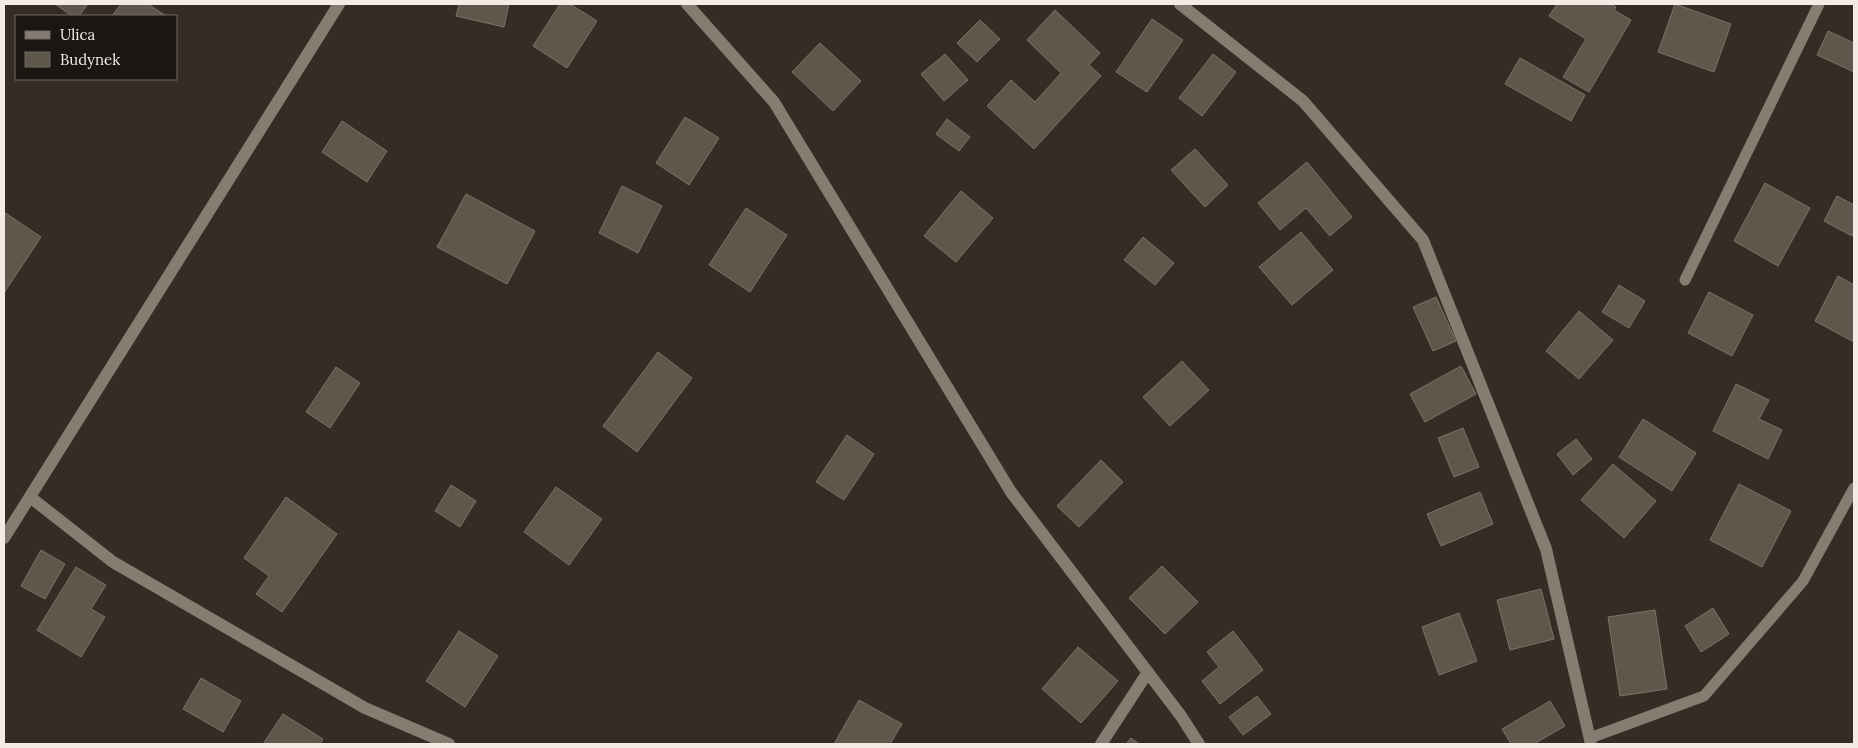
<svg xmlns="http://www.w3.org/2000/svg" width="1858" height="748" font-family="Lora,serif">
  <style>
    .building { fill: #5f574c; stroke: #7b7367 }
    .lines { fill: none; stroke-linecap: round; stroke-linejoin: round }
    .lane { stroke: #877c72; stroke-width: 11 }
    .street { stroke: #877c72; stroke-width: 12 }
  </style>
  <rect width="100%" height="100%" fill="#362c24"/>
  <path class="building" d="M55 4H88L79 16H72Z
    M121 4H148L166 16H112Z
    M459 4H509L504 27 456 16Z
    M560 4H570L597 21 567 68 533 46Z
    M1557 4H1611L1616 7 1614 10 1631 20 1589 92 1563 77 1586 39 1549 16Z
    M1675 4 1731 24 1714 72 1658 52Z
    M1055 10 1100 53 1089 65 1101 76 1034 149 987 106 1011 80 1035 102 1061 73 1027 40Z
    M1152 19 1183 40 1147 92 1116 72Z
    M980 20 1000 39 977 62 957 43Z
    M1828 31 1854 43V72L1817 55Z
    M820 43 861 81 833 111 792 72Z
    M945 54 968 80 944 101 921 74Z
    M1213 54 1236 72 1202 116 1179 98Z
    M1520 58 1585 95 1571 121 1505 84Z
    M685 117 719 138 689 185 656 163Z
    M947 119 970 137 959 151 936 134Z
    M342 121 387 151 367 182 322 152Z
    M1195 149 1228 185 1205 207 1171 170Z
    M1307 162 1352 217 1330 236 1306 208 1280 230 1258 203Z
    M1765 183 1810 208 1778 266 1734 241Z
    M622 186 662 206 638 253 599 233Z
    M961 191 993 218 956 262 924 236Z
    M466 194 535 231 507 284 437 247Z
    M1837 196 1854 205V231L1852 236 1824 221Z
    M746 208 787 235 750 292 709 265Z
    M4 212 41 237 4 293Z
    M1301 232 1333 270 1292 305 1259 267Z
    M1143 237 1174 263 1155 285 1124 260Z
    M1838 276 1854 285V342L1815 321Z
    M1619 285 1645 301 1629 328 1602 312Z
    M1709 292 1753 315 1732 356 1688 333Z
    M1436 297 1456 341 1433 351 1413 307Z
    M1579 311 1613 340 1579 379 1546 351Z
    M658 352 692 378 637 452 603 426Z
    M1182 361 1209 390 1170 426 1143 397Z
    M1461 366 1476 394 1425 422 1410 394Z
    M336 367 360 383 330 428 306 412Z
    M1736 384 1769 400 1759 419 1782 430 1768 459 1713 431Z
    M1643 419 1696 453 1672 491 1619 457Z
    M1463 428 1479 467 1454 477 1438 438Z
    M847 435 874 454 844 500 816 482Z
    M1576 439 1592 459 1573 475 1557 454Z
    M1101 460 1123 482 1079 527 1057 506Z
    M1613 464 1656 501 1624 538 1581 500Z
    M1739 484 1791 511 1762 567 1710 540Z
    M451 485 476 501 460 527 435 511Z
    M556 487 602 519 569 565 524 532Z
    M1480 492 1493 524 1441 546 1427 514Z
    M286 497 337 534 282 612 256 594 269 576 244 558Z
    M41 550 65 564 45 599 21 586Z
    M1162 566 1198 602 1165 634 1129 598Z
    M76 567 106 585 91 609 105 617 81 657 37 630Z
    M1541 589 1554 639 1510 650 1497 600Z
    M1713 608 1729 634 1701 652 1685 626Z
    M1655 610 1667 689 1620 696 1608 617Z
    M1459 613 1477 661 1439 675 1422 627Z
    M459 631 498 656 465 707 426 681Z
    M1233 631 1263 670 1220 704 1202 681 1219 667 1207 652Z
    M1078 647 1118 681 1081 723 1042 689Z
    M201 678 241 701 223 732 183 709Z
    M1257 696 1271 714 1243 735 1229 717Z
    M859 700 902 724 890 744H834Z
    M1550 701 1565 726 1534 744H1511L1502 729Z
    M283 714 323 739 320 744H263Z
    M1131 738 1139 744H1126Z"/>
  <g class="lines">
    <path class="lane" d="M1685 280 1819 4
      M1590 738 1704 696 1803 581 1854 488"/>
    <path class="street" d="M687 4 774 102 1011 492 1181 716 1199 744
      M1180 4 1303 101 1423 240 1546 549 1591 744
      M30 497 113 562 365 708 449 744
      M4 538 339 4
      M1101 744 1148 672"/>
  </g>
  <rect width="1858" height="748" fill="none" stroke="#f2ebe6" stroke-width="10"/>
  <rect x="15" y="15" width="162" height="65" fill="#1a1612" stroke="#706b67"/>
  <rect x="25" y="31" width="25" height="8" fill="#877c72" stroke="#706b67"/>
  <text x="60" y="40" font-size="15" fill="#f2ebe6">Ulica</text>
  <rect x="25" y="52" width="25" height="15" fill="#5f574c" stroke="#706b67"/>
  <text x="60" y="65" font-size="15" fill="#f2ebe6">Budynek</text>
</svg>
